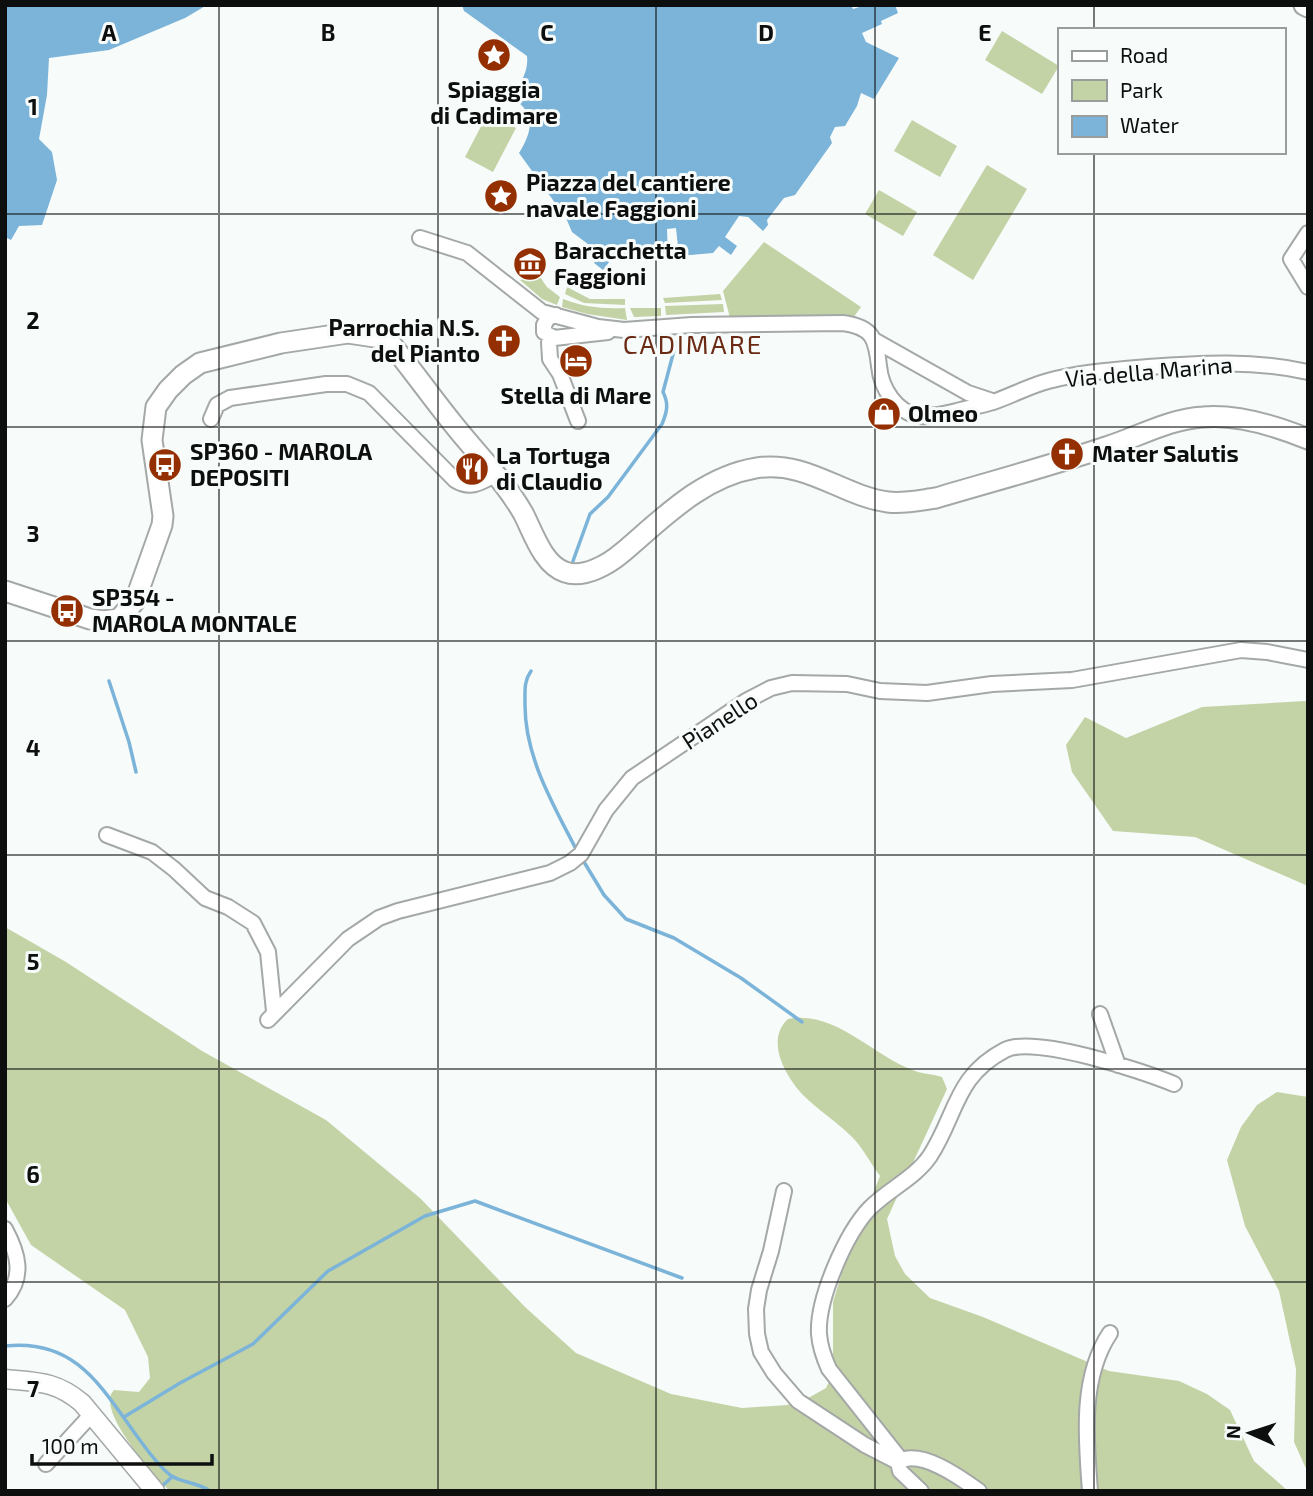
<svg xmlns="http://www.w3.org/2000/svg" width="1313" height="1496" font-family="'Exo 2',sans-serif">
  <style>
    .green { fill: #c3d3a6 }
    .water { fill: #7bb4d8 }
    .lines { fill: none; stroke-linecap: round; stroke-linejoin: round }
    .stream { stroke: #7bb4d8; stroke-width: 3.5 }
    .minor-casing { stroke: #a4a8a7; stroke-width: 18 }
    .tertiary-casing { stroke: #a4a8a7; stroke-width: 21 }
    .secondary-casing { stroke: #a4a8a7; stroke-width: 23 }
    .minor { stroke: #fff; stroke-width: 14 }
    .tertiary { stroke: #fff; stroke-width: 18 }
    .secondary { stroke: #fff; stroke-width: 19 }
    .grid { fill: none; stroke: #0d0f0e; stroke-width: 2; stroke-opacity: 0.55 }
    .labels { text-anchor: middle; stroke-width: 6; stroke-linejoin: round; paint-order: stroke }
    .poi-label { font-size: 23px; font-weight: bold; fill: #0d0f0e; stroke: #f7fbfa; text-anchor: start }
    .street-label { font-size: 23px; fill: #0d0f0e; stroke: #f7fbfa }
    .quarter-label { font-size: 26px; letter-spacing: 2px; fill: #6b2a13; stroke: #f7fbfa }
    .grid-label { font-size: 23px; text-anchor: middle; font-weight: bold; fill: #0d0f0e; stroke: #f7fbfa; stroke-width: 6; stroke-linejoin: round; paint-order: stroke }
  </style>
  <rect width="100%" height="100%" fill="#f7fbfa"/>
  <path class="green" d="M1002 31 1059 66 1042 94 985 60Z
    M488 113 516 128 493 172 465 157Z
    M912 120 957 146 940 177 894 151Z
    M987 165 1027 189 973 280 933 255Z
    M879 190 917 212 903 236 865 214Z
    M764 242 861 307 853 318H730L723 291Z
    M538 274 547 287 560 297 557 305 542 299 520 280Z
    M567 287 590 299H625V305L584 303 565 294Z
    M720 294 722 300 665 303 663 298Z
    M563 299C584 307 602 309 625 308L627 320 587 314 562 307Z
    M723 304 724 312 666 315 665 306Z
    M630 308H661V316L634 317Z
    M1305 701 1308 703V886L1195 837 1113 831 1072 772 1066 745 1085 717 1126 738 1202 707Z
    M5 927 66 962 202 1051 326 1120 420 1198 525 1307 576 1353 671 1394 742 1408 787 1405 810 1397 826 1388 831 1377 833 1360V1302L843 1269 880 1176C871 1164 863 1148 852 1137 837 1122 818 1110 803 1095 785 1076 765 1040 788 1019 836 1010 872 1056 915 1071 923 1074 933 1074 942 1077L947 1089 887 1219 895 1256 905 1274 930 1298 983 1317 1109 1371 1179 1381 1207 1394 1230 1410 1254 1461 1288 1491H170C155 1476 94 1409 114 1390L139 1392 150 1378 148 1357 125 1310 31 1245 5 1198Z
    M1277 1092 1308 1097V1473L1294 1442 1296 1369 1279 1291 1245 1226 1227 1160 1241 1127 1257 1105Z"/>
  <path class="water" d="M5 5H207L185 18 109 50 49 58 47 95 39 139 52 152 57 180 42 225 19 226 11 240 5 237Z
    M462 5H851L853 9 866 5H895L898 13 881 21 882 24 862 33 866 42 899 58 874 99 861 93 857 106 845 126 835 127 830 137 832 143 795 195 784 198 767 220 768 225 763 231 748 217 739 216 725 237 737 246 731 255 719 246 713 253 679 256 676 228 667 229 668 257 610 261 603 270 594 263 601 254 572 232 566 218 519 153C532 132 537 113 512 98 519 85 529 72 527 56L464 11Z"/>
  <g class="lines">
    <path class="stream" d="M573 561 590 514 608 497 662 424C667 412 669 404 663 392L676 343
      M531 671C524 681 525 690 525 702 524 756 553 804 577 851
      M109 681 129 742 136 772
      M581 857 604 895 626 919 674 938 741 978 802 1022
      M5 1346C79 1338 103 1391 142 1443 150 1454 159 1466 170 1475 181 1483 198 1482 210 1491
      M124 1417 180 1383 253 1344 328 1271 425 1216 475 1201 682 1278
      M161 1487 172 1477"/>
    <g class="minor-casing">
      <path id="minor" d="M1308 233 1291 259 1308 287
        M420 238 467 253 542 312 598 327 624 330 692 325 843 323C873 327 876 339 879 366 881 388 896 413 920 416 933 417 945 414 957 411 969 407 981 406 993 402 1011 396 1029 386 1048 381 1081 372 1114 370 1148 367 1201 363 1255 360 1308 372
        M556 315 548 318 544 325V332L554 338 608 332
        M554 338 549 342 550 359 560 374 578 421
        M874 340 968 393 992 401
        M211 419 217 405 230 398 326 384H347L369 393 455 480C471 490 482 482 496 474
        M107 835 152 852 174 869 205 898 228 907 253 923 268 952 274 1011
        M1100 1014 1118 1065
        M268 1020 348 939 379 918 398 911 550 873 570 863 581 854 606 810 632 778 746 701 771 688 792 683 847 684 880 691 927 693 992 684 1072 680 1241 650 1267 652 1308 660
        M784 1191 771 1251 759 1290 756 1309 757 1334 761 1352 774 1373 798 1401 865 1445 898 1462
        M5 1229C18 1253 25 1277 5 1299
        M901 1460 829 1369C824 1358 820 1347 819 1334 817 1299 846 1233 870 1208 889 1189 915 1178 930 1156 957 1114 955 1076 1005 1050 1034 1035 1143 1071 1174 1084
        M898 1462C920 1448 961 1478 979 1491
        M898 1462 900 1471 921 1491
        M46 1464 91 1415
        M1090 1491C1086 1439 1080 1378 1110 1333"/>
    </g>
    <g class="tertiary-casing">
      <path id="tertiary" d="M5 1379C37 1382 56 1381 82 1403L155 1491"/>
    </g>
    <g class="secondary-casing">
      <path id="secondary" d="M1304 5 1308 7
        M5 591 90 619 103 621 119 619 135 601 162 525 163 516 152 440 156 407 168 390 183 375 200 363 281 343 348 333 381 338 392 345C413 371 433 399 454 425 477 454 504 480 523 513 533 532 543 565 565 572 584 579 609 564 623 552 663 518 702 477 756 468 807 460 842 496 888 502 904 504 921 500 936 498 993 481 1050 466 1106 447 1138 437 1169 419 1203 417 1237 414 1276 426 1308 439"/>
    </g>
    <use href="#minor" class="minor"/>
    <use href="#tertiary" class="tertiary"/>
    <use href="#secondary" class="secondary"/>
  </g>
  <path class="grid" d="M219 5V1491M438 5V1491M656 5V1491M875 5V1491M1094 5V30M1094 152V1491M5 214H1308M5 427H1308M5 641H1308M5 855H1308M5 1069H1308M5 1282H1308"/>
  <defs>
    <g id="sight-disc" transform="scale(1.75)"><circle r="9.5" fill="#942f02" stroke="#f7fbfa"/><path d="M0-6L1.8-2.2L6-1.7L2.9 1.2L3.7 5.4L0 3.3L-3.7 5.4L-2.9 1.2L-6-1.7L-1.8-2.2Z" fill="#fff"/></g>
    <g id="museum-disc" transform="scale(1.75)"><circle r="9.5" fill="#942f02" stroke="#f7fbfa"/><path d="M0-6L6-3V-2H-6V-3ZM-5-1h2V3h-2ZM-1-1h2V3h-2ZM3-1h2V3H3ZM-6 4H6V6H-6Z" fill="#fff"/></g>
    <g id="church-disc" transform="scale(1.75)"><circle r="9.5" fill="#942f02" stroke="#f7fbfa"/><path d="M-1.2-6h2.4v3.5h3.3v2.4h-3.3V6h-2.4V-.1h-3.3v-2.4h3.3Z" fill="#fff"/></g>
    <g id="hotel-disc" transform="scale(1.75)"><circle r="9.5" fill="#942f02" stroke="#f7fbfa"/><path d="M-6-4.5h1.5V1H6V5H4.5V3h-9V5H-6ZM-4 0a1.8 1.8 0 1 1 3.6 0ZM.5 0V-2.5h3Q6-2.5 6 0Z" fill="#fff"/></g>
    <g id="shop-disc" transform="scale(1.75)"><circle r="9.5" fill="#942f02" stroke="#f7fbfa"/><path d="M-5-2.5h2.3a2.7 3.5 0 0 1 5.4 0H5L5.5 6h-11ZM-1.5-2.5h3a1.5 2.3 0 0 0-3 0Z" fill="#fff"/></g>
    <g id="bus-disc" transform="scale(1.75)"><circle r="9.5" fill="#942f02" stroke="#f7fbfa"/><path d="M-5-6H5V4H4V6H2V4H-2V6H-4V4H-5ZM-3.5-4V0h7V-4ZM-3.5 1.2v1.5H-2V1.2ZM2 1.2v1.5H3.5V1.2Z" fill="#fff"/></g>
    <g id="restaurant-disc" transform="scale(1.75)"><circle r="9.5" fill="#942f02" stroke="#f7fbfa"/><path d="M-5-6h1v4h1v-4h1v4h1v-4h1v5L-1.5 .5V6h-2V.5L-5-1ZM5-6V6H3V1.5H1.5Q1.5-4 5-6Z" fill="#fff"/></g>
  </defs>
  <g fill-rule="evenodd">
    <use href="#sight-disc" x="494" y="55"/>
    <use href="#sight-disc" x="501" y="196"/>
    <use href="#museum-disc" x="530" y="264"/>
    <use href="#church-disc" x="504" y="341"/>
    <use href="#hotel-disc" x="576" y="361"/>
    <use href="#shop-disc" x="884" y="414"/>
    <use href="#church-disc" x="1067" y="454"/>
    <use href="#bus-disc" x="165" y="465"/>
    <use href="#restaurant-disc" x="472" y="469"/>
    <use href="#bus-disc" x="67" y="611"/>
  </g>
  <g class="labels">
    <g class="poi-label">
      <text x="494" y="98" text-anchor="middle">Spiaggia<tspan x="494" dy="26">di Cadimare</tspan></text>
      <text x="526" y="191">Piazza del cantiere<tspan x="526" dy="26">navale Faggioni</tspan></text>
      <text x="554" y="259">Baracchetta<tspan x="554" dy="26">Faggioni</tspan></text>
      <text x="480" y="336" text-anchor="end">Parrochia N.S.<tspan x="480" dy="26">del Pianto</tspan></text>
      <text x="576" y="404" text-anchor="middle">Stella di Mare</text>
      <text x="908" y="422">Olmeo</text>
      <text x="190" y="460">SP360 - MAROLA<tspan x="190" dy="26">DEPOSITI</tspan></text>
      <text x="1092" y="462">Mater Salutis</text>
      <text x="496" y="464">La Tortuga<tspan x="496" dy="26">di Claudio</tspan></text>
      <text x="92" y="606">SP354 -<tspan x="92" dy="26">MAROLA MONTALE</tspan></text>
    </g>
    <g class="street-label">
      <text transform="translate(1149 372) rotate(-5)" y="8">Via della Marina</text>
      <text transform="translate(720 721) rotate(-33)" y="8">Pianello</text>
    </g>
    <g class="quarter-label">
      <text x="693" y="354">CADIMARE</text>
    </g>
  </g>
  <g class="grid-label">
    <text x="109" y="41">A</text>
    <text x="328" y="41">B</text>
    <text x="547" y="41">C</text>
    <text x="766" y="41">D</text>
    <text x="985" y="41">E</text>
    <text x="33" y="115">1</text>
    <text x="33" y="329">2</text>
    <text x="33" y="542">3</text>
    <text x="33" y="756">4</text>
    <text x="33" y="970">5</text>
    <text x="33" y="1183">6</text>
    <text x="33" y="1397">7</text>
  </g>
  <rect width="1313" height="1496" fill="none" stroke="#0d0f0e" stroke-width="14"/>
  <rect x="1058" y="28" width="228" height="126" fill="#f7fbfa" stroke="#999d9c" stroke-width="2"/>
  <rect x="1072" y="51" width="35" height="10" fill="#ffffff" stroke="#999d9c" stroke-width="2"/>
  <text x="1120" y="63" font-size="21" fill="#0d0f0e">Road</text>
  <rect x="1072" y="80" width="35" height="21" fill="#c3d3a6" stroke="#999d9c" stroke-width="2"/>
  <text x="1120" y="98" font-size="21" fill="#0d0f0e">Park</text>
  <rect x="1072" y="116" width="35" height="21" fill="#7bb4d8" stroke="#999d9c" stroke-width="2"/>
  <text x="1120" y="133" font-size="21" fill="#0d0f0e">Water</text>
  <g transform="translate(1250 1433) rotate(273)" stroke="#f7fbfa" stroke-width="5" paint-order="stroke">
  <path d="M0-5L12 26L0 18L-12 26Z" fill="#0d0f0e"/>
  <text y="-10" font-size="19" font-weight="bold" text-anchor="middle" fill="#0d0f0e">N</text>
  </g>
  <path d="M32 1454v10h180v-10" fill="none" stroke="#0d0f0e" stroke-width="3.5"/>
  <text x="42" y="1454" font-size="21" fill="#0d0f0e" stroke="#f7fbfa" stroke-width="5" paint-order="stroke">100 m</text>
</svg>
